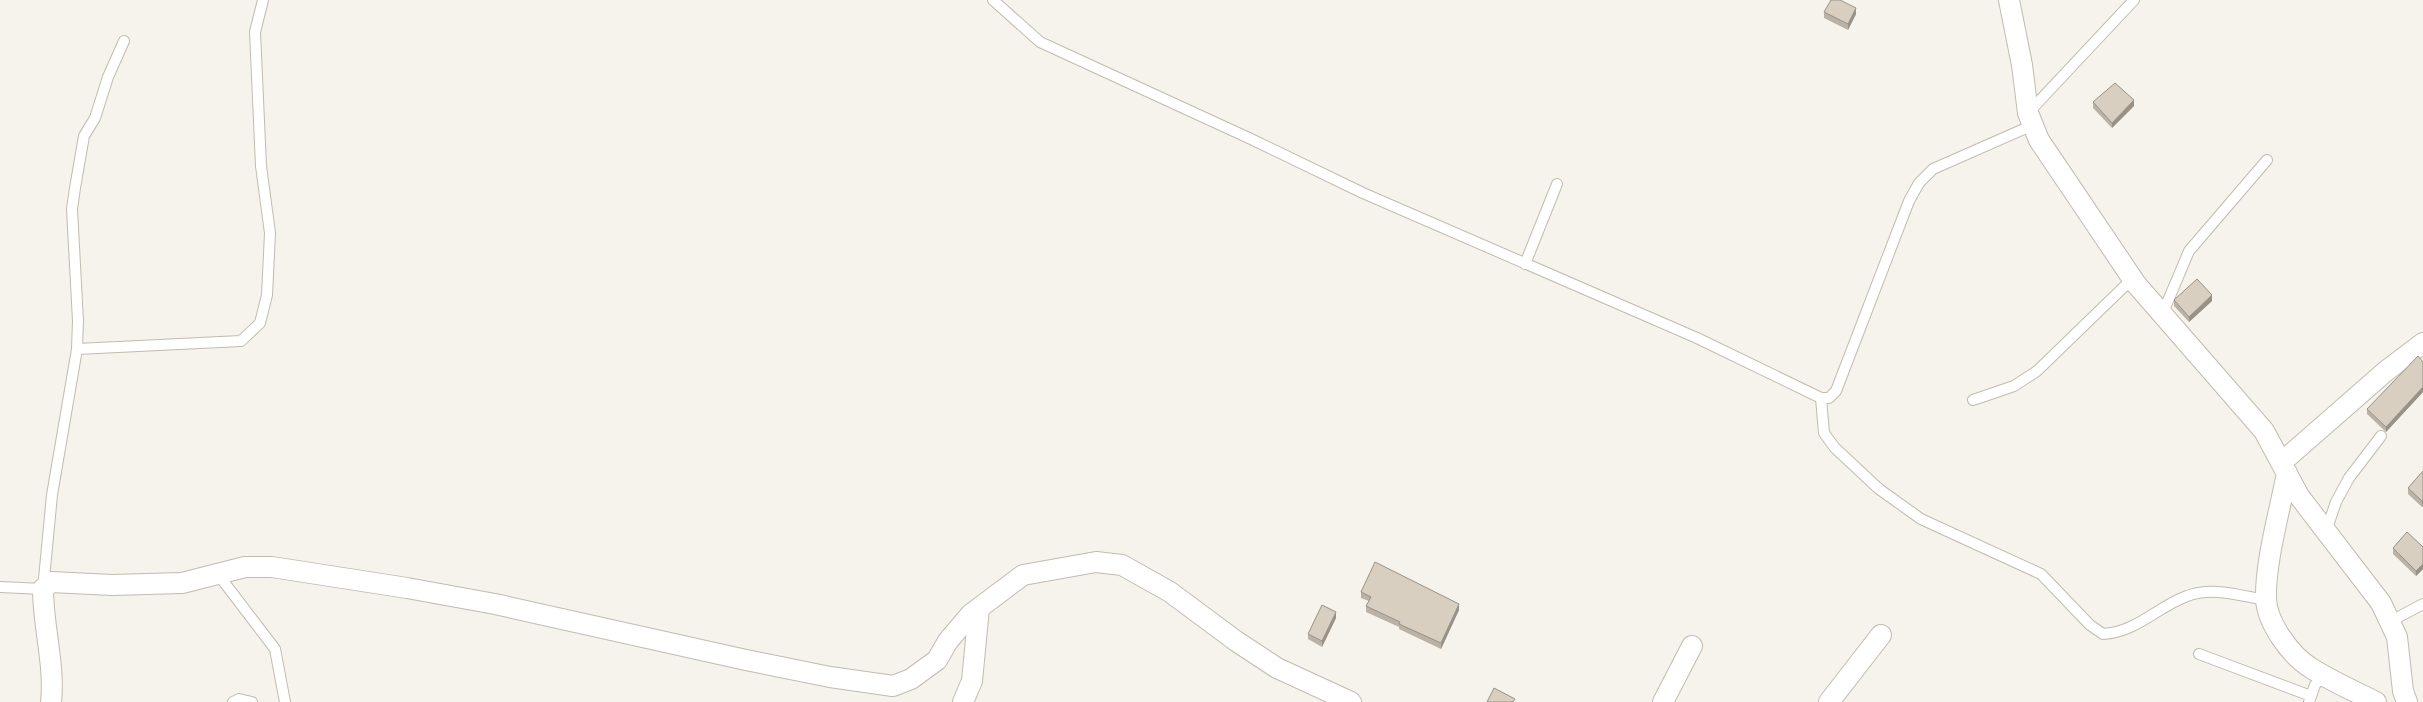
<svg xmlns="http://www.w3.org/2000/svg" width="2423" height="702" font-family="'Alegreya Sans',sans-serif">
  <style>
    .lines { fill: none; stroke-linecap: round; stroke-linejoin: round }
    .service-casing { stroke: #c2bbae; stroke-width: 12 }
    .minor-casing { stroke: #c2bbae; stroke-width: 22 }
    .service { stroke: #fff; stroke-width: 10 }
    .minor { stroke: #fff; stroke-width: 20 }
    .wall { fill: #bab2a6 }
    .shaded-wall { fill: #979187 }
    .building { fill: #d8cfc1; stroke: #979187 }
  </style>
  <rect width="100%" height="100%" fill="#f6f3ec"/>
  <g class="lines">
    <g class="service-casing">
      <path id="service" d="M993 0 1040 42 1251 139 1363 193 1697 338 1821 398H1829L1836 391 1909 201 1919 183 1933 169 2033 125
        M2029 112 2134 0
        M1525 264 1557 184
        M2162 315 2189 251 2267 160
        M77 349 241 341 260 323 267 295 270 233 261 166 255 32 263 0
        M1821 398 1824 433 1835 448 1879 489 1921 519 2041 574 2090 625 2103 634C2137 632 2157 607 2187 596 2212 586 2241 596 2266 600
        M1973 400 2014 386 2037 371 2132 279
        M2326 531 2336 502 2349 478 2381 436
        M217 573 275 649 285 702
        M0 587 43 589 52 495 77 349 78 321 72 209 75 188 84 136 95 118 108 77 124 41
        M2391 621 2423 604
        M2199 654 2311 696
        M233 702 239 699 252 702
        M2309 702 2315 685 2324 675"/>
    </g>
    <g class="minor-casing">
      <path id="minor" d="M2009 0 2022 65 2028 113 2039 140 2136 284 2264 431 2299 496 2381 603 2397 637 2403 691 2407 702
        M2282 462 2386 371 2423 343
        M2287 473C2280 510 2265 562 2266 599 2267 623 2291 656 2311 668 2331 681 2354 691 2376 702
        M51 702C55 664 43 627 43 589L51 582 112 585 182 583 245 567H272L407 588 495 604 746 660 830 677 893 686 911 679 937 660 948 641 971 614 1023 575 1096 562 1122 565 1170 592 1236 641 1277 668 1351 702
        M963 702 972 681 979 608
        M1663 702 1692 646
        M1829 702 1881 635"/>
    </g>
    <use href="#service" class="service"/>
    <use href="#minor" class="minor"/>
  </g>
  <path class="wall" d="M1824 12 1856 14 1848 30 1824 18Z
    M2093 102 2134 106 2112 128 2093 108Z
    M2174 300 2212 301 2189 322 2174 306Z
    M2423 362V392L2386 432 2367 414V409Z
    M2423 471 2422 507 2408 494V488Z
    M2423 547V569L2416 576 2393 554V548Z
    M1361 592 1459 610 1441 649 1399 629V627L1366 612V606L1369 601 1361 598Z
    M1336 618 1322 647 1308 639V634Z"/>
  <path class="shaded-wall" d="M1856 8V14L1848 30V24Z
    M2134 100V106L2112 128V123Z
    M2212 295V301L2189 322V317Z
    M2423 387V392L2386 432V427Z
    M2423 500V506L2422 507V501Z
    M2423 564V569L2416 576V571Z
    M1459 604V610L1441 649V643Z
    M1336 612V618L1322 647V641Z"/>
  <path class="building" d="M1831 0H1840L1856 8 1848 24 1824 12Z
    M2115 83 2134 100 2112 123 2093 102Z
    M2197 279 2212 295 2189 317 2174 300Z
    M2418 356 2423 362V387L2386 427 2367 409Z
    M2423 471V500L2422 501 2408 488Z
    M2407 532 2423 547V564L2416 571 2393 548Z
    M1375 562 1459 604 1441 643 1399 624 1400 622 1366 606 1371 597 1361 592Z
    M1322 605 1336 612 1322 641 1308 634Z
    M1494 688 1515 699 1513 702H1487Z"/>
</svg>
